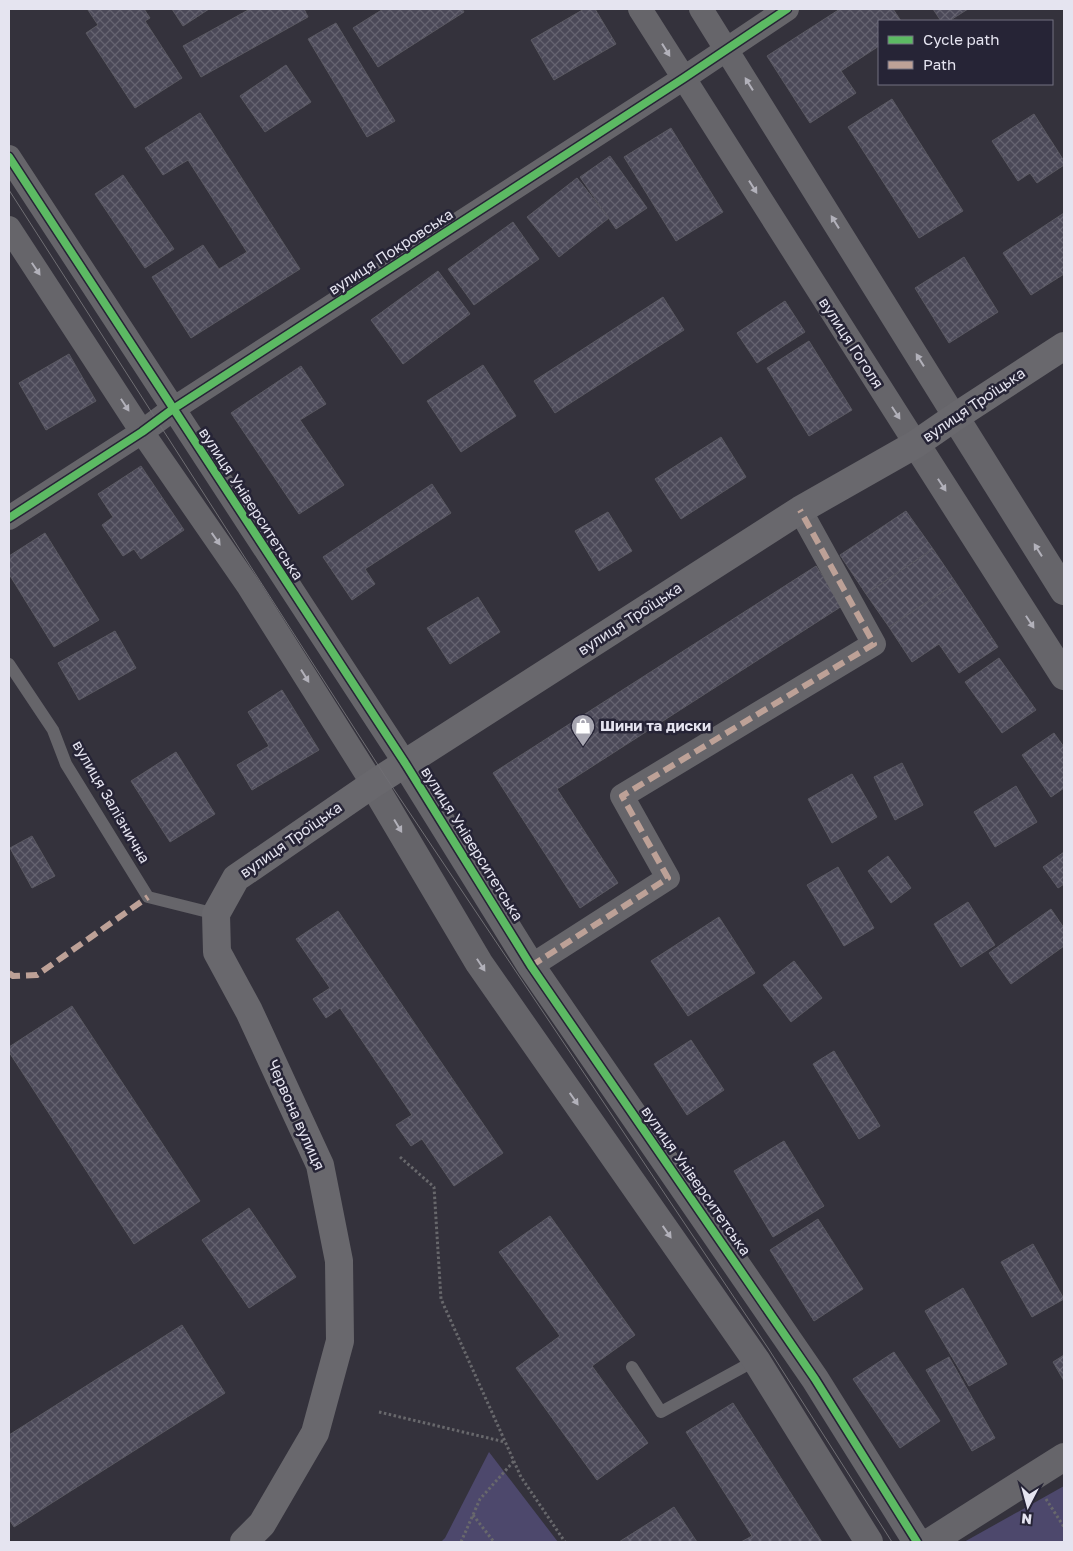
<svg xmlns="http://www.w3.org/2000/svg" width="1073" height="1551" font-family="'Golos Text',sans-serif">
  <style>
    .green { fill: #4d486c }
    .building { fill: url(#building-cross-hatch); stroke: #5a5962 }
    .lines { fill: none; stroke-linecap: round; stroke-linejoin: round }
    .path { stroke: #68686c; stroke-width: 3; stroke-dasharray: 2.5 2.5; stroke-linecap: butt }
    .service { stroke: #66656a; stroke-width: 12 }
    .minor { stroke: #66656a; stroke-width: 24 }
    .tertiary { stroke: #66656a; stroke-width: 28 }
    .secondary { stroke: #69686d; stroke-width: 28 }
    .tram { stroke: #6f6e73; stroke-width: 1 }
    .quiet { stroke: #bda197; stroke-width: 6; stroke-dasharray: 12 6; stroke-linecap: butt }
    .cycleway-casing { stroke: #262436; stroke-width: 11 }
    .cycleway { stroke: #5cba63; stroke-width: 8 }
    .oneway { fill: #b2b1ba }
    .labels { text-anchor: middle; stroke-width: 5; stroke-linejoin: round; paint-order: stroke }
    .street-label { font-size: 15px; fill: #e5e4f0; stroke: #262436 }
    .poi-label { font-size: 15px; font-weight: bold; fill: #e5e4f0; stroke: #262436; text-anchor: start }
  </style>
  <defs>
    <pattern id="building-cross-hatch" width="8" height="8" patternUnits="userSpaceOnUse" patternTransform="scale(1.25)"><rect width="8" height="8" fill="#4b4958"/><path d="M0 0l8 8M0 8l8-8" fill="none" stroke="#656370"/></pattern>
  </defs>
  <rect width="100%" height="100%" fill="#34323c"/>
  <path class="green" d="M489 1452 558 1542H441L445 1538Z
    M1064 1486V1542H964Z"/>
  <path class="building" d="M91 9H144L150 18 145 21 182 78 135 108 86 33 98 25 88 10Z
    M172 9H209L183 26Z
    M250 9H304L308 17 201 77 183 46Z
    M383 9H462L464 12 378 67 353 28Z
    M584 9H595L616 44 554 80 531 40Z
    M840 9H893L901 21H879V46L841 71 856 93 810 123 767 56Z
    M933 9H968L949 21H941Z
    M336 23 395 121 367 137 308 39Z
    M286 65 311 102 265 132 240 96Z
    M892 99 963 211 919 238 848 127Z
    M200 113 300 269 191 338 152 277 203 245 219 269 247 252 188 160 163 175 145 148Z
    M1034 114 1064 161V165L1037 183 1030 173 1018 181 992 141Z
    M671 128 723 212 676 241 624 157Z
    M610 156 647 208 616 229 580 177Z
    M123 175 174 249 145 268 95 194Z
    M577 178 609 218 559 257 527 217Z
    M1064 213V274L1031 295 1003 253Z
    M513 222 539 259 474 305 448 269Z
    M964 257 998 312 949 343 915 288Z
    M438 271 470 314 403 364 371 320Z
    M663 297 684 330 555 413 534 381Z
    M785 301 805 332 757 363 737 333Z
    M809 341 852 410 809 436 767 368Z
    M69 354 96 401 46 430 19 383Z
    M483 365 516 416 461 452 427 401Z
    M301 366 326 404 300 420 344 485 299 514 231 413Z
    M721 437 746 477 681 519 655 479Z
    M141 466 184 530 141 559 134 549 123 556 102 525 113 517 98 494Z
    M432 484 451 513 365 569 375 584 352 600 323 557Z
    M906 511 933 549 866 594 840 555Z
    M608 512 632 551 599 571 575 531Z
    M45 533 99 620 54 647 9 574V556Z
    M933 549 956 583 889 627 866 594Z
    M816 566 842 606 557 789 618 883 580 908 493 773Z
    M956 583 998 647 959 673 939 644 912 662 889 627Z
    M478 597 500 632 450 664 427 628Z
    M115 631 136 668 79 700 58 663Z
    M999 658 1036 710 1002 733 965 682Z
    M282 690 319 750 252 790 237 765 269 746 248 712Z
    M1054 733 1064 747V788L1051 797 1022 755Z
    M176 752 215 814 170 842 131 781Z
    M902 763 923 805 895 820 874 777Z
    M852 774 877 817 832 843 808 799Z
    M1016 786 1037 822 995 847 974 812Z
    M32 836 55 876 32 888 10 848Z
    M1064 852V884L1058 888 1043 867Z
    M888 856 911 888 891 903 868 871Z
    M838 867 874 928 844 946 807 885Z
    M968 902 995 945 961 967 934 924Z
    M1051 909 1064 928V946L1011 984 989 953Z
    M338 911 503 1153 454 1186 422 1139 411 1146 396 1125 412 1115 340 1008 326 1018 313 999 330 988 296 939Z
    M719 917 755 973 688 1016 651 961Z
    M794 961 822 998 791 1022 763 985Z
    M72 1006 200 1201 134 1244 9 1052V1047Z
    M691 1040 724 1090 687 1115 654 1064Z
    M834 1051 880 1126 859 1139 813 1064Z
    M784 1141 824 1206 773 1237 734 1171Z
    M249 1208 296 1277 249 1308 202 1240Z
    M550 1216 635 1335 592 1366 648 1443 597 1480 516 1368 560 1336 499 1252Z
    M818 1219 863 1289 814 1321 770 1250Z
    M1033 1244 1064 1299 1032 1317 1001 1262Z
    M963 1288 1007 1364 969 1386 925 1311Z
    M182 1325 225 1393 14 1527 9 1519V1435Z
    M894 1352 940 1421 900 1448 853 1379Z
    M1064 1355V1381L1053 1362Z
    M949 1357 995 1438 972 1451 926 1370Z
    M733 1403 822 1542H741L752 1536 686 1432Z
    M674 1507 697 1542H619Z"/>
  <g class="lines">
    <path class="path" d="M400 1157 434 1187 441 1299 521 1477 565 1542
      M379 1412 505 1442
      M1046 1499 1064 1527
      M473 1515 494 1542
      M461 1542 480 1499 514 1461"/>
    <path class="service" d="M9 664 53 730 66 764 148 897 216 914
      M632 1367 661 1412 756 1360"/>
    <path class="minor" d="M640 9 916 444
      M701 9 955 417
      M9 157 405 763
      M9 228 142 432 249 587 373 784
      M9 518 142 432 173 409 684 78 787 9
      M531 966 668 878 622 796 874 644 800 510"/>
    <path class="tertiary" d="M955 417 1064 591
      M916 444 1064 676
      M405 763 531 966 815 1379 917 1542
      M373 784 479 963 756 1360 869 1542
      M930 1542 1064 1457"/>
    <path class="secondary" d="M244 1542 262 1524 315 1433 340 1341 339 1261 320 1165 249 1011 217 952 216 914 236 878 373 784 800 510 916 444 955 417 1064 346"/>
    <path class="tram" d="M9 190 385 776 768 1348 892 1542"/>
    <path class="quiet" d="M531 966 668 878 622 796 874 644 800 510
      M9 973 13 976 37 975 148 897"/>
    <g class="cycleway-casing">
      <path id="cycleway" d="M9 157 405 763 531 966 815 1379 917 1542
        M9 518 142 432 173 409 684 78 787 9"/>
    </g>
    <use href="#cycleway" class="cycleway"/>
  </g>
  <defs><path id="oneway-solid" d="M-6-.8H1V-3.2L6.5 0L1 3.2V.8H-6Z" transform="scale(1.25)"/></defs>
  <g class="oneway">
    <use href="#oneway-solid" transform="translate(666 50) rotate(58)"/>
    <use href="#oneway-solid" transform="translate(749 84) rotate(-122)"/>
    <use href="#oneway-solid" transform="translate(753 187) rotate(58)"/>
    <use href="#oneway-solid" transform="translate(835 222) rotate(-122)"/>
    <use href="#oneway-solid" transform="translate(36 269) rotate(56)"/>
    <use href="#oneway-solid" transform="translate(920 360) rotate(-122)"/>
    <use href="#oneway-solid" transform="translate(125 405) rotate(57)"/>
    <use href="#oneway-solid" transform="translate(896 413) rotate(57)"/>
    <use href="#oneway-solid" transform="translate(942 485) rotate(57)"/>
    <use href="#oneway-solid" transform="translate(216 539) rotate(55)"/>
    <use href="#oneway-solid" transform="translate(1038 550) rotate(-122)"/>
    <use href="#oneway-solid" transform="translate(1030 622) rotate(57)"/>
    <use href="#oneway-solid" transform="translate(305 676) rotate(58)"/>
    <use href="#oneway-solid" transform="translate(398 826) rotate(59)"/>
    <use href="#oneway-solid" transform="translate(481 965) rotate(57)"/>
    <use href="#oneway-solid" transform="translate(574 1099) rotate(55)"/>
    <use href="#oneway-solid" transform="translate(667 1232) rotate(55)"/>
  </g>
  <defs>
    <g id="shop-pin" transform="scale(1.25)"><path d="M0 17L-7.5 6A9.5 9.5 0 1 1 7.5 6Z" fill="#a7a6b1" stroke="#262436"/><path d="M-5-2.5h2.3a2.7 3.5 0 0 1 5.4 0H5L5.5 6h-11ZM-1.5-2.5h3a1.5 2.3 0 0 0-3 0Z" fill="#fff"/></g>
  </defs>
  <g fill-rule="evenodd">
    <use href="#shop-pin" x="583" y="726"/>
  </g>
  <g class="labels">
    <g class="street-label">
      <text transform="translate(391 252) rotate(-33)" y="5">вулиця Покровська</text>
      <text transform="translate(851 343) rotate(57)" y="5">вулиця Гоголя</text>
      <text transform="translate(974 405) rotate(-34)" y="5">вулиця Троїцька</text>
      <text transform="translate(251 504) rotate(57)" y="5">вулиця Університетська</text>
      <text transform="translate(630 619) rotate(-33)" y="5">вулиця Троїцька</text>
      <text transform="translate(111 802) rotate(60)" y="5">вулиця Залізнична</text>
      <text transform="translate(291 840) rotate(-35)" y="5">вулиця Троїцька</text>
      <text transform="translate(472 844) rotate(58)" y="5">вулиця Університетська</text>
      <text transform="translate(296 1115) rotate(66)" y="5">Червона вулиця</text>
      <text transform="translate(696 1181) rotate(55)" y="5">вулиця Університетська</text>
    </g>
    <g class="poi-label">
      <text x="600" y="731">Шини та диски</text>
    </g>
  </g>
  <rect width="1073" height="1551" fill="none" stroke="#e5e4f0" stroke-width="20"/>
  <rect x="878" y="20" width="175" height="65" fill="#262436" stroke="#727180"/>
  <rect x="888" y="36" width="25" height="8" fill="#5cba63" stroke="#727180"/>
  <text x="923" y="45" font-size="15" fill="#e5e4f0">Cycle path</text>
  <rect x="888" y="61" width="25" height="8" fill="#bda197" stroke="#727180"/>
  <text x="923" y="70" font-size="15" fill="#e5e4f0">Path</text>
  <g transform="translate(1028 1506) rotate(186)" stroke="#262436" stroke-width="4" paint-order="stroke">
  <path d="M0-4L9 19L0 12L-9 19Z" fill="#e5e4f0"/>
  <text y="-8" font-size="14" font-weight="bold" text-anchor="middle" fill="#e5e4f0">N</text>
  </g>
</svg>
